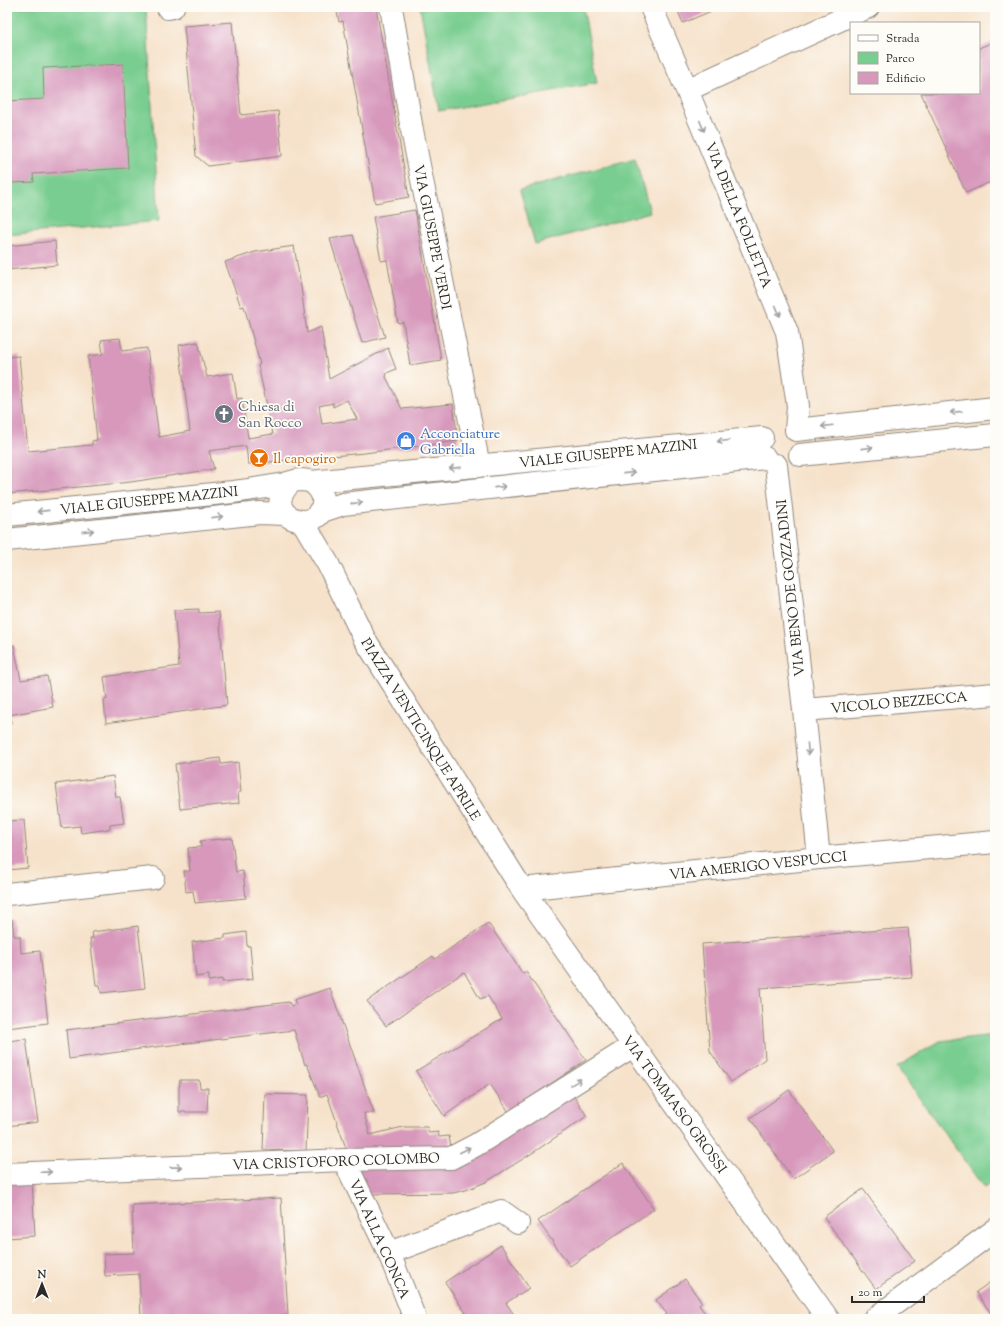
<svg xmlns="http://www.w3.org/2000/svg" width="1002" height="1326" font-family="'Sorts Mill Goudy',serif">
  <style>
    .green { fill: #79cd90; stroke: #527c5e }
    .building { fill: #d798bc; fill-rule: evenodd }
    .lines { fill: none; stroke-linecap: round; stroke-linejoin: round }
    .minor-casing { stroke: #90867a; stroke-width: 24 }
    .minor { stroke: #fff; stroke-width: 22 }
    .oneway { stroke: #a0a0a0 }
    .labels { text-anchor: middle; stroke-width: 3.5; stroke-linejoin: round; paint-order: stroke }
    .street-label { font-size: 14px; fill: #2b2b2b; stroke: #fdfcf7 }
    .worship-label { font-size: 14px; fill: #5b616d; stroke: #fdfcf7; text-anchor: start }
    .shop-label { font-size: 14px; fill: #366cbe; stroke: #fdfcf7; text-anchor: start }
    .food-label { font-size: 14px; fill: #c56008; stroke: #fdfcf7; text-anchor: start }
  </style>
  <rect width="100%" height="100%" fill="#fdfcf7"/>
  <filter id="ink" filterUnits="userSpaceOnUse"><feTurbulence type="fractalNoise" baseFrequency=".025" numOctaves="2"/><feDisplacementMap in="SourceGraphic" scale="8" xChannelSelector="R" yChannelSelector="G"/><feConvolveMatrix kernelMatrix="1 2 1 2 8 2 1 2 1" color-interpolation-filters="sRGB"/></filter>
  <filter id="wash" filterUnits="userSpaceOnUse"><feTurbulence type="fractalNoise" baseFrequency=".012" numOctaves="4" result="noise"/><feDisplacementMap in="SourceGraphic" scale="16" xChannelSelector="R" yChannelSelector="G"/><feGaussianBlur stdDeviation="0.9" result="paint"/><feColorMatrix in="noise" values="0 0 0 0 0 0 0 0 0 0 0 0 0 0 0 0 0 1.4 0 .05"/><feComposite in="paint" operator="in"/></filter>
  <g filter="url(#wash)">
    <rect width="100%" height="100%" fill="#f6e2ca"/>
    <path class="green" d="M31 7H146L159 221 7 235V8Z
      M420 7H583L597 83 439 111Z
      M635 158 650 212 535 244 520 190Z
      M995 1035V1180L984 1188 897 1067 940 1041Z"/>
    <g id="blocks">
      <path class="building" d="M336 7H376L409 197 375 203 343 21 339 22Z
        M676 7H716V9L683 23Z
        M232 22 241 115 278 111 282 156 208 166 196 156 184 26Z
        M995 41V180L966 193 921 93H979V48Z
        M123 64 128 168 33 174 34 182 11 183V173H7V101L44 99 43 68Z
        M415 210 441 360 410 365 403 322 398 323 387 260 381 261 373 217Z
        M353 235 385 337 362 343 330 239Z
        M55 241 57 265 7 270V246Z
        M294 246 301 287 307 333 321 327 329 379 388 348 396 369 387 373 386 377 402 409 453 404 458 441 364 453 248 464 246 446 209 451 214 469 131 482 7 494V357L19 356 28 451 92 445V441L97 440 88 356 103 354 101 340 120 338 122 351 147 348 159 437 190 431 179 345 198 342 207 377 233 373 237 399 242 398 248 438 273 434 258 365 260 364 244 306 241 307 225 262 255 252ZM347 400 357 419 322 424 319 406 333 403V407Z
        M199 609V613L219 612 227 705 106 723 104 700 107 699 104 677 179 666 174 610Z
        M14 645 21 680 47 676 53 707 9 715 11 723H7V646Z
        M220 758 221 764 238 762 241 792 238 793 239 803 180 809 175 764Z
        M113 776 116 797H120L124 823 110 825V829L81 833 80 826 62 828 56 784Z
        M24 820 28 868 7 870V821Z
        M232 838 236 872 243 871 246 898 195 903 193 891 186 892 184 871H190L188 848 201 847 200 841Z
        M7 919H12L14 936H20L21 953 40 951 48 1023 7 1028Z
        M488 923 523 974 526 972 586 1060 509 1112 490 1084 444 1116 416 1071 502 1019 488 996 480 999 464 972 386 1026 367 1001 433 956 435 959Z
        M138 926 145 988 101 993 100 985H96L90 938H93L92 932Z
        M908 928 912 977 760 988 765 1059 731 1082 710 1051 702 944Z
        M246 932 247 946H250L253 979 222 982V979L209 981V975L196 977 192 942 225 938V935Z
        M330 988 374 1113H364L370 1135 403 1127H427L429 1133 438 1132 439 1137 449 1136 451 1147 445 1150 347 1151 327 1094 320 1097 307 1064 305 1065 294 1030 147 1048 69 1059 66 1030 289 1002 291 1006 296 1004 294 1000Z
        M26 1039 38 1122 7 1126V1041Z
        M180 1080H199L200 1088H208L207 1112H179V1089Z
        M789 1090 833 1151 793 1179 750 1118Z
        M571 1092 587 1116 534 1152 486 1182 466 1190 453 1193 367 1194 354 1167 464 1161Z
        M265 1094 308 1095 306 1151 263 1150Z
        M623 1163 654 1209 570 1266 538 1221Z
        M32 1180 35 1236 7 1238V1181Z
        M863 1189 915 1261 876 1289 824 1217Z
        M281 1198 288 1315 253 1317 254 1319H141L139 1274 105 1276 104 1254 134 1253 132 1205Z
        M501 1245 529 1288 506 1303 517 1319H470L445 1282Z
        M685 1279 702 1303 699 1305 709 1319H660L667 1314 656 1300Z
        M995 1279V1319L976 1292Z"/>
    </g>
  </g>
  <g filter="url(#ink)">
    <use href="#blocks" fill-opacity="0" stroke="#90867a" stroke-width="1"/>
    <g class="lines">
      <g class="minor-casing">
        <path id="minor" d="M391 7 412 130 479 466
          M651 7 687 90 787 332 798 406 796 430
          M168 8 173 7
          M687 90 868 7
          M796 430 995 408
          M800 455 995 435
          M776 465 804 710 819 858
          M311 482 762 438
          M319 512 343 504 765 458
          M7 515 233 492C249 490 265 487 281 485 287 483 293 481 299 480 303 480 307 480 311 482 317 485 322 492 323 498 327 539 255 519 290 483
          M303 522 328 564 364 638 522 889 828 1319
          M7 540 260 513 285 514
          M804 710 995 694
          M522 889 819 858 995 842
          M7 894 153 878
          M344 1160 389 1253 415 1319
          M7 1174 344 1160 451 1158 476 1145 633 1046
          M389 1253 501 1211 518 1223
          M874 1319 995 1230"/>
      </g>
      <use href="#minor" class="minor"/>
    </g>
    <defs><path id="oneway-shaft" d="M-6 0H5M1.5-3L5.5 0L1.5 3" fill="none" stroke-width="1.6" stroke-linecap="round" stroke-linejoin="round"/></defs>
    <g class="oneway">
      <use href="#oneway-shaft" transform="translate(702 126) rotate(68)"/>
      <use href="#oneway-shaft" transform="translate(778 311) rotate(68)"/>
      <use href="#oneway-shaft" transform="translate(956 412) rotate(174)"/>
      <use href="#oneway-shaft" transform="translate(827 426) rotate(173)"/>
      <use href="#oneway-shaft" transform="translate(723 441) rotate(175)"/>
      <use href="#oneway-shaft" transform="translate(867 448) rotate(-6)"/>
      <use href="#oneway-shaft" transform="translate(455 468) rotate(174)"/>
      <use href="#oneway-shaft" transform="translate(629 473) rotate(-6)"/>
      <use href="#oneway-shaft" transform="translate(500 487) rotate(-6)"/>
      <use href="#oneway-shaft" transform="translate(357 503) rotate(-6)"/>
      <use href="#oneway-shaft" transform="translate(43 511) rotate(174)"/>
      <use href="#oneway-shaft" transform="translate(217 517) rotate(-6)"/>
      <use href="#oneway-shaft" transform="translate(88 531) rotate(-6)"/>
      <use href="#oneway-shaft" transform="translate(808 749) rotate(84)"/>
      <use href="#oneway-shaft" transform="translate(576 1082) rotate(-32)"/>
      <use href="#oneway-shaft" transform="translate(465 1150) rotate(-27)"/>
      <use href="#oneway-shaft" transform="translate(176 1167) rotate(-2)"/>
      <use href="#oneway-shaft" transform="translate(46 1172) rotate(-2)"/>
    </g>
  </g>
  <defs>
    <g id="church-disc" transform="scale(1)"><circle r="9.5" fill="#6b7280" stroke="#fdfcf7"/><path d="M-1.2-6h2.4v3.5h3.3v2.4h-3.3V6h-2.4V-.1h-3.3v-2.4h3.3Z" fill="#fff"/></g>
    <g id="shop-disc" transform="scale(1)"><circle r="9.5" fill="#3f7fe0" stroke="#fdfcf7"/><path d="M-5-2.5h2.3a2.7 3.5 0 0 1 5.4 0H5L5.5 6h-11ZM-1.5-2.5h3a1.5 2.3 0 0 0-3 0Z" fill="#fff"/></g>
    <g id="bar-disc" transform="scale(1)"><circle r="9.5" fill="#e8710a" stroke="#fdfcf7"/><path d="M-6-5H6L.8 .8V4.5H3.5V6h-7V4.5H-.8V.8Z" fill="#fff"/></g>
  </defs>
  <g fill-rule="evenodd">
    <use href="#church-disc" x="224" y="414"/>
    <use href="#shop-disc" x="406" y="441"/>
    <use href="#bar-disc" x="259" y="458"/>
  </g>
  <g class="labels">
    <g class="street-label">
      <text transform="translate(739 215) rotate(68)" y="5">VIA DELLA FOLLETTA</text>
      <text transform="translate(433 237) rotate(79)" y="5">VIA GIUSEPPE VERDI</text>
      <text transform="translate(608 453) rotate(-6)" y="5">VIALE GIUSEPPE MAZZINI</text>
      <text transform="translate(149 500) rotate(-6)" y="5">VIALE GIUSEPPE MAZZINI</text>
      <text transform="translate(790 588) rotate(-96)" y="5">VIA BENO DE GOZZADINI</text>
      <text transform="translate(899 702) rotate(-5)" y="5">VICOLO BEZZECCA</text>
      <text transform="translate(421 729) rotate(58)" y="5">PIAZZA VENTICINQUE APRILE</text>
      <text transform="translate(758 865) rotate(-6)" y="5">VIA AMERIGO VESPUCCI</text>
      <text transform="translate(675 1104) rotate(54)" y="5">VIA TOMMASO GROSSI</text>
      <text transform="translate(336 1161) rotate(-2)" y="5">VIA CRISTOFORO COLOMBO</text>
      <text transform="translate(380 1239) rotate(66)" y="5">VIA ALLA CONCA</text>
    </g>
    <g class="worship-label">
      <text x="238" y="411">Chiesa di<tspan x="238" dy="16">San Rocco</tspan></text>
    </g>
    <g class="shop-label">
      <text x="420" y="438">Acconciature<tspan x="420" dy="16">Gabriella</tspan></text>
    </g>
    <g class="food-label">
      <text x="273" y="463">Il capogiro</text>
    </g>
  </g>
  <rect width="1002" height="1326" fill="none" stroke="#fdfcf7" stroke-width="24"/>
  <rect x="850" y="22" width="130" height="72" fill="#fdfcf7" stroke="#a9a8a5"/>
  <rect x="858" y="35" width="20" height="6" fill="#ffffff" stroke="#a9a8a5"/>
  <text x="886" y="42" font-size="12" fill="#2b2b2b">Strada</text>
  <rect x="858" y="52" width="20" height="12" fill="#79cd90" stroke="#a9a8a5"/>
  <text x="886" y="62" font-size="12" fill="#2b2b2b">Parco</text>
  <rect x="858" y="72" width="20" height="12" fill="#d798bc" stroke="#a9a8a5"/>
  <text x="886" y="82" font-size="12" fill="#2b2b2b">Edificio</text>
  <g transform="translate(42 1284)" stroke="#fdfcf7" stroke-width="3" paint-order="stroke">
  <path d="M0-3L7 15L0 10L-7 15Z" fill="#2b2b2b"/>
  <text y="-6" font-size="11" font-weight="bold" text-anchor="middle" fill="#2b2b2b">N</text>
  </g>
  <path d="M852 1296v6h72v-6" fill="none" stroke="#2b2b2b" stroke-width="2"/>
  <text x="858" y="1296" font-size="12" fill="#2b2b2b" stroke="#fdfcf7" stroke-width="3" paint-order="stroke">20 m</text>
</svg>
